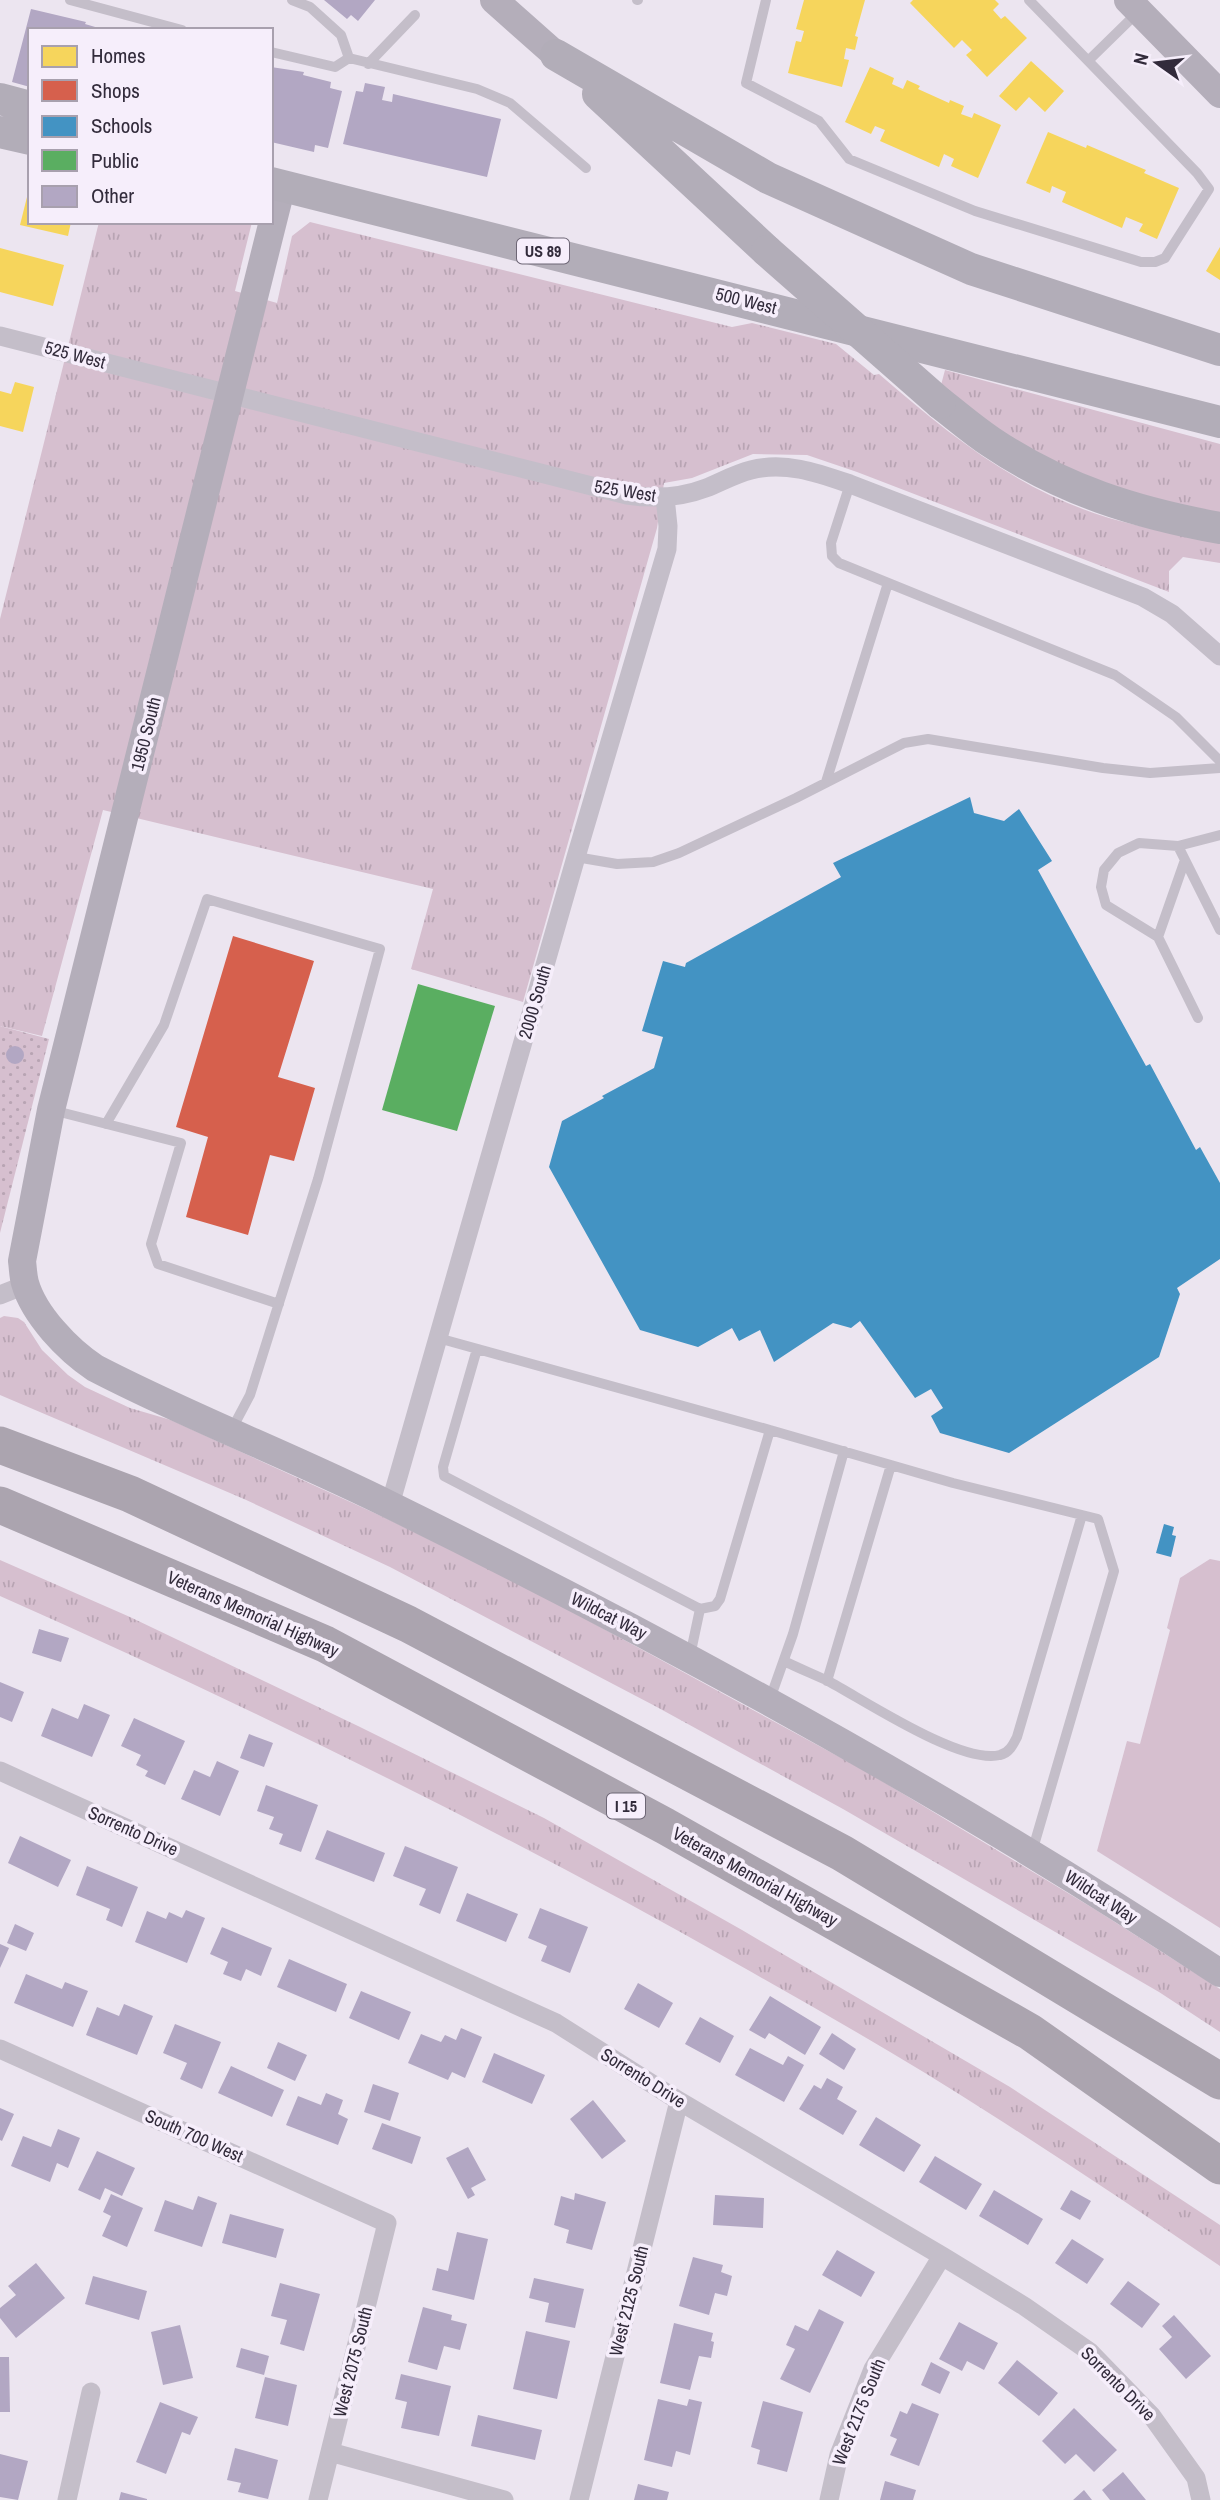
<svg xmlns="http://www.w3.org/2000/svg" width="1220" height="2500" font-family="'Archivo Narrow',sans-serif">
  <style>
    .grass { fill: url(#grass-tufts) }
    .park { fill: url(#park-dots) }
    .pitch { fill: #d6bfcf }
    .homes { fill: #f6d55c }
    .shops { fill: #d6604d }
    .schools { fill: #4393c3 }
    .public { fill: #5aae61 }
    .building { fill: #b2a7c3 }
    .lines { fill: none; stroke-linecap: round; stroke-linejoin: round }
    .lane { stroke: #c4bec9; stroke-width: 10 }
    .street { stroke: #c4bec9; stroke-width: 19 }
    .secondary { stroke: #b4aeba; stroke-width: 28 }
    .primary { stroke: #b2adb8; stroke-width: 32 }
    .highway { stroke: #aba4af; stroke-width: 37 }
    .primary-bridge { stroke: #b2adb8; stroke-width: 32 }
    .labels { text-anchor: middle; stroke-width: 7; stroke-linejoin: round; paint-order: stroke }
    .shield { fill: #f6eefb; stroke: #6d6675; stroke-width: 2 }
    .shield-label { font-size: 16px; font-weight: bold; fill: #322b3b }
    .street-label { font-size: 18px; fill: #322b3b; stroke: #f6eefb }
  </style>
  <defs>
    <pattern id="grass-tufts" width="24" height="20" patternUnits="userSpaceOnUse" patternTransform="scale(1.75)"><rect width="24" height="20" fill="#d6bfcf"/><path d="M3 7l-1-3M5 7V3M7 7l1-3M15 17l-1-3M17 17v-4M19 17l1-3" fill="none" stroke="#b8a4b3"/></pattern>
    <pattern id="park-dots" width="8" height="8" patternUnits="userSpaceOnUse" patternTransform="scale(1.75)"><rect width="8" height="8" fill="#d6bfcf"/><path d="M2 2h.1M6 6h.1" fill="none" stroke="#b8a4b3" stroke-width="1.8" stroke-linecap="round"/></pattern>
  </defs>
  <rect width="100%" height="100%" fill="#ece5f0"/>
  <path class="grass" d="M99 222H252L235 291 277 303 292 236 310 222 732 327 752 323 836 344 874 375 879 374C951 436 1017 490 1109 518 1146 529 1183 534 1220 540V563L1183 557 1169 571V592L857 472 807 455 753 454 692 478 664 483 657 528 523 1002 411 969 433 889 103 810 42 1036 0 1026V619Z
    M945 370 1220 444V515L1152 502 1015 446 941 385Z
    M4 1316 18 1318 24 1322 42 1350 68 1375 85 1387 130 1408 171 1420 392 1521 536 1592 867 1772 1096 1910 1220 1989V2032L1159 1992 843 1809 655 1706 390 1567 244 1499 0 1395V1318Z
    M0 1560 130 1617 358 1726 544 1818 742 1930 1010 2087 1220 2225V2266C1145 2215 1069 2164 992 2115 910 2062 824 2013 739 1965 499 1829 252 1708 0 1596Z"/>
  <path class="park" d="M0 1026 49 1039 0 1233Z"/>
  <path class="pitch" d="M1210 1559 1220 1561V1928L1097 1851 1127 1741 1140 1744 1170 1630 1167 1628 1180 1578Z"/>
  <path class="homes" d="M804 0H865L855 36 858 37 855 50 846 48 844 59 849 60 842 87 788 73 796 41 801 42 804 31 796 29Z
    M913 0H995L999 4 993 10 1001 19 1005 16 1027 38 987 77 966 55 972 50 962 40 954 48 910 3Z
    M1031 61 1064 91 1045 112 1029 97 1016 111 999 96Z
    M870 67 894 78 892 84 903 89 907 80 920 86 918 89 949 103 950 100 964 106 961 114 972 118 974 113 1001 125 978 178 951 166 954 159 944 154 939 167 880 141 885 130 875 126 871 134 845 122Z
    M1048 132 1086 148 1087 145 1146 170 1144 173 1179 188 1157 239 1139 231 1143 224 1126 217 1122 228 1062 202 1066 192 1052 186 1050 193 1026 183Z
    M29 189 30 222H71L68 236 20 225Z
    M1220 247V280L1206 271Z
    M0 248 64 265 53 306 0 292Z
    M15 382 34 387 23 432 0 426V391L11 394Z"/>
  <path class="shops" d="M233 936 314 961 278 1077 315 1088 294 1161 270 1155 248 1235 186 1217 208 1137 176 1127Z"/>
  <path class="schools" d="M970 797 974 813 1004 821 1019 809 1052 861 1038 870 1146 1066 1150 1064 1196 1150 1200 1147 1220 1183V1259L1177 1288 1180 1294 1159 1357 1009 1453 940 1433 931 1416 943 1408 931 1389 915 1398 860 1321 851 1328 833 1323 774 1362 760 1330 739 1341 732 1328 698 1347 640 1330 549 1167 562 1121 604 1098 602 1096 654 1068 663 1037 642 1031 663 961 685 967 686 963 841 877 833 863Z
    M1164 1524 1174 1527 1172 1535 1176 1536 1171 1557 1156 1553Z"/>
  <path class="public" d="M418 984 495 1006 457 1131 382 1110Z"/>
  <path class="building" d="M324 0H375L358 21 351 15 347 19Z
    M31 9 86 22 85 24 102 29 30 30V87L12 82Z
    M271 67 304 72 303 75 331 82 330 88 342 91 328 148 315 145 314 152 271 142Z
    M365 83 385 87 382 100 392 102 393 94 501 119 487 177 343 144 356 91 363 92Z
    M6 1055a9 9 0 1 1 18 0a9 9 0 1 1-18 0Z
    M39 1629 69 1638 61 1662 32 1653Z
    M0 1682 24 1692 12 1722 0 1717Z
    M84 1704 110 1715 92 1757 41 1736 52 1708 78 1719Z
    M134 1718 185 1741 165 1785 145 1776 148 1771 136 1765 141 1755 121 1746Z
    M249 1734 273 1743 264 1767 240 1758Z
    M217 1761 239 1771 220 1816 181 1799 194 1770 210 1777Z
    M266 1785 318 1805 301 1852 279 1844 283 1834 269 1829 274 1817 257 1811Z
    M327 1830 385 1853 374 1882 315 1859Z
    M20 1836 71 1860 58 1887 8 1863Z
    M405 1846 458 1867 440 1914 419 1905 426 1889 393 1876Z
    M87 1866 138 1887 122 1927 106 1920 110 1909 76 1895Z
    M467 1893 518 1914 506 1942 456 1921Z
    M540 1908 588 1927 570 1973 541 1961 547 1946 528 1938Z
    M186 1910 205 1918 187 1963 135 1942 147 1911 166 1919 169 1912 182 1918Z
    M15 1924 34 1933 26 1951 7 1943Z
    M222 1927 272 1948 261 1976 246 1969 241 1981 223 1974 228 1962 210 1954Z
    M0 1944 9 1948 0 1968Z
    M289 1959 347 1984 336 2012 277 1987Z
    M26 1974 62 1989 65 1982 88 1991 73 2027 14 2003Z
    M638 1983 673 2003 659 2028 624 2009Z
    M361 1991 411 2012 399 2040 349 2018Z
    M770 1996 821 2027 805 2055 769 2033 765 2039 749 2030Z
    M124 2004 153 2016 137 2055 86 2035 97 2007 119 2016Z
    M700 2017 734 2036 720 2063 685 2044Z
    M175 2024 221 2042 202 2089 180 2079 187 2063 163 2053Z
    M461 2028 482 2037 465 2078 452 2072 448 2080 408 2063 421 2034 441 2042 445 2035 456 2040Z
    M832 2033 856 2049 844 2070 819 2054Z
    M278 2042 307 2055 295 2081 267 2068Z
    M750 2048 783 2065 788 2056 804 2065 784 2102 735 2075Z
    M494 2053 545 2075 532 2104 482 2082Z
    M231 2066 284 2090 272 2117 218 2093Z
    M827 2078 843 2087 837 2099 857 2111 843 2135 799 2109 814 2085 821 2089Z
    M373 2084 399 2093 390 2121 364 2112Z
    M326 2093 343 2100 338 2114 348 2119 338 2145 286 2125 298 2096 321 2105Z
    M593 2100 626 2141 602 2159 570 2119Z
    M0 2108 14 2114 2 2141 0 2140Z
    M876 2117 921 2145 904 2172 859 2145Z
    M382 2123 421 2137 412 2164 372 2149Z
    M58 2129 80 2138 68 2168 57 2163 50 2182 11 2166 23 2136 51 2147Z
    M468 2147 486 2180 471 2188 475 2195 468 2199 446 2158Z
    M97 2151 135 2168 122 2196 105 2188 100 2200 78 2190Z
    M935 2156 982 2184 966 2210 919 2182Z
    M994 2190 1043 2219 1028 2245 979 2216Z
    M1071 2190 1091 2201 1080 2220 1060 2209Z
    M575 2193 606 2202 592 2250 566 2243 569 2230 554 2225 561 2196 574 2200Z
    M111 2194 143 2208 127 2247 102 2236 111 2216 103 2212Z
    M715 2195 764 2198 763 2228 713 2225Z
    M198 2196 217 2203 202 2247 154 2231 165 2200 193 2210Z
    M230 2214 284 2229 276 2258 222 2243Z
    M457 2232 488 2239 474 2300 432 2290 437 2268 448 2271Z
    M1072 2239 1104 2259 1087 2284 1055 2263Z
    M837 2250 875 2272 861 2297 822 2275Z
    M693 2257 723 2265 721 2272 732 2276 727 2296 715 2293 709 2315 679 2306Z
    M36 2263 65 2298 16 2338 0 2318V2308L16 2295 8 2286Z
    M93 2276 147 2291 139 2320 85 2304Z
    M534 2278 584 2289 575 2328 545 2322 549 2303 529 2298Z
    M1128 2281 1160 2304 1142 2328 1110 2304Z
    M280 2283 320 2294 304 2351 280 2344 287 2320 271 2316Z
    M423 2307 452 2315 451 2320 467 2324 460 2350 444 2346 437 2370 408 2362Z
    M819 2309 844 2322 810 2393 780 2379 795 2349 786 2345 795 2325 808 2331Z
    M1174 2315 1211 2356 1186 2379 1159 2349 1172 2337 1162 2326Z
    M959 2322 998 2343 984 2370 967 2361 962 2371 939 2359Z
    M674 2323 713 2333 711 2341 714 2342 711 2358 699 2356 690 2390 660 2383Z
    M180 2325 193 2378 163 2385 151 2332Z
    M526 2331 570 2341 557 2399 513 2389Z
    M241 2348 269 2356 264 2375 236 2367Z
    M0 2357H9L10 2412H0Z
    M1017 2360 1058 2393 1039 2416 998 2383Z
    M931 2362 950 2372 940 2394 921 2385Z
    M401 2374 451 2386 439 2436 401 2428 407 2402 395 2399Z
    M265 2377 297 2385 288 2426 255 2418Z
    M658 2399 687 2406 689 2399 702 2402 690 2455 676 2451 672 2467 644 2460Z
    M763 2401 803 2412 787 2472 757 2464 760 2450 751 2447Z
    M160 2402 198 2417 190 2435 182 2432 166 2474 136 2462Z
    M912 2403 939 2414 919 2466 890 2455 897 2439 890 2436 900 2411 907 2414Z
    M1074 2408 1117 2450 1094 2472 1076 2454 1065 2464 1042 2441Z
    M478 2415 542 2430 535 2460 471 2446Z
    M235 2448 278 2460 268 2499 238 2492 241 2483 227 2480Z
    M0 2454 28 2461 18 2500 0 2497Z
    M1123 2472 1146 2500H1110L1102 2490Z
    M885 2481 916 2490 913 2500H880Z
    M638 2484 669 2492 667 2500H634Z
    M1084 2490 1092 2500H1073Z
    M121 2492 147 2499V2500H119Z"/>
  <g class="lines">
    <path class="lane" d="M70 0 182 30
      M292 0 310 7 341 35 349 58
      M637 0H638
      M766 0 746 83 819 121 849 159 975 211 1141 262H1155L1165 258 1209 189 1197 173 1029 0
      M271 52 335 67 349 58 477 89 510 103 586 168
      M1089 60 1136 14
      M368 64 415 15
      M850 484 831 543 832 556 839 563 1115 675 1176 717 1220 761
      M826 782 888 583
      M1178 846 1220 930
      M576 857 617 864 653 862 679 853 796 798 904 743 928 739 1103 768 1150 773 1220 768
      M1158 937 1185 860
      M1198 1018 1158 937 1106 905 1101 887 1104 870 1118 853 1139 843 1178 846 1220 835
      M52 1110 181 1143 151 1244 158 1264 279 1304
      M106 1124 164 1025 207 899 380 949 318 1179 250 1395 232 1429
      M438 1338 770 1430 953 1483 1098 1519 1114 1571 1032 1852
      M477 1349 443 1467 444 1476 700 1609 715 1606 720 1599 770 1430
      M690 1656 700 1609
      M784 1661C798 1668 813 1674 828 1681 864 1700 961 1765 1000 1755 1009 1753 1013 1745 1017 1737L1082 1515
      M827 1681 891 1465
      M770 1699 793 1634 844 1451"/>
    <path class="street" d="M0 336 627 495C654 499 680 498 706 488 721 482 735 474 751 470 785 461 818 473 850 484L1143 597 1172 614 1220 656
      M0 1295 25 1285
      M390 1505 576 857 667 549 668 526 665 497
      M0 1771 556 2023 679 2101 942 2256 1024 2306 1090 2352 1151 2415 1196 2478 1201 2500
      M0 2049 387 2223 318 2500
      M330 2452 504 2500
      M67 2500 91 2392
      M579 2500 679 2101
      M829 2500 839 2455 873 2369 942 2256"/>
    <path class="secondary" d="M494 0 556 55
      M1128 0 1220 94
      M282 185 51 1110 22 1261C23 1268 23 1276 25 1283 34 1315 68 1350 95 1368 191 1418 294 1457 392 1506 677 1646 955 1798 1220 1973"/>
    <path class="primary" d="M556 55 768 178 971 269 1220 350
      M598 94 767 251
      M0 99 30 107
      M0 132 30 139
      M271 183 1220 422
      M940 403C957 416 973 430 991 442 1062 490 1137 513 1220 528"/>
    <path class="highway" d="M0 1445 130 1494 408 1624 842 1853 1220 2081
      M0 1505 325 1644 665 1826 1030 2032 1220 2166"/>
    <path class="primary-bridge" d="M767 251 940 403"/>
  </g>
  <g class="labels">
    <g class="shield">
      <rect x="517" y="238.5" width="52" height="25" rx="5"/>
      <rect x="607" y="1793.5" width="38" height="25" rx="5"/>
    </g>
    <g class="shield-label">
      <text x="543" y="257">US 89</text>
      <text x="626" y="1812">I 15</text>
    </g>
    <g class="street-label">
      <text transform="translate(746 301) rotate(14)" y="6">500 West</text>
      <text transform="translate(75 355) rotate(15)" y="6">525 West</text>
      <text transform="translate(625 491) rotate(9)" y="6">525 West</text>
      <text transform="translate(146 734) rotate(-76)" y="6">1950 South</text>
      <text transform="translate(535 1002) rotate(-74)" y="6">2000 South</text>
      <text transform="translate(253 1614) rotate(24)" y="6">Veterans Memorial Highway</text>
      <text transform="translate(609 1616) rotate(27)" y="6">Wildcat Way</text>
      <text transform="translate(133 1831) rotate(24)" y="6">Sorrento Drive</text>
      <text transform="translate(755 1877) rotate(29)" y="6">Veterans Memorial Highway</text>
      <text transform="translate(1101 1897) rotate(33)" y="6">Wildcat Way</text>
      <text transform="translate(643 2078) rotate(32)" y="6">Sorrento Drive</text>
      <text transform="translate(194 2136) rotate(24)" y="6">South 700 West</text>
      <text transform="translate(629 2301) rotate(-76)" y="6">West 2125 South</text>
      <text transform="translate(353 2362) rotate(-76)" y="6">West 2075 South</text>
      <text transform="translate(1118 2384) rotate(45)" y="6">Sorrento Drive</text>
      <text transform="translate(859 2412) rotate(-68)" y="6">West 2175 South</text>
    </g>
  </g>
  <rect x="28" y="28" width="245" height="196" fill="#f6eefb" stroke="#a8a0ae" stroke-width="2"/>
  <rect x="42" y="46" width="35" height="21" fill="#f6d55c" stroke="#a8a0ae" stroke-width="2"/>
  <text x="91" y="63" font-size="21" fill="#322b3b">Homes</text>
  <rect x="42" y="80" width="35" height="21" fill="#d6604d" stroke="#a8a0ae" stroke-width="2"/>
  <text x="91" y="98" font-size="21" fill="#322b3b">Shops</text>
  <rect x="42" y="116" width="35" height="21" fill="#4393c3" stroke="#a8a0ae" stroke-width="2"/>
  <text x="91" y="133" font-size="21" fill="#322b3b">Schools</text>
  <rect x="42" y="150" width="35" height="21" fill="#5aae61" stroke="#a8a0ae" stroke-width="2"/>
  <text x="91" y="168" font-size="21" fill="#322b3b">Public</text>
  <rect x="42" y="186" width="35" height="21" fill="#b2a7c3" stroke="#a8a0ae" stroke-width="2"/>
  <text x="91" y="203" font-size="21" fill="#322b3b">Other</text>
  <g transform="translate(1157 63) rotate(284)" stroke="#f6eefb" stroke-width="5" paint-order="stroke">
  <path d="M0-5L12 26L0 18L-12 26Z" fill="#322b3b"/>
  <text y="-10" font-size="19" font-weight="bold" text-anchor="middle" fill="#322b3b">N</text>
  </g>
</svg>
